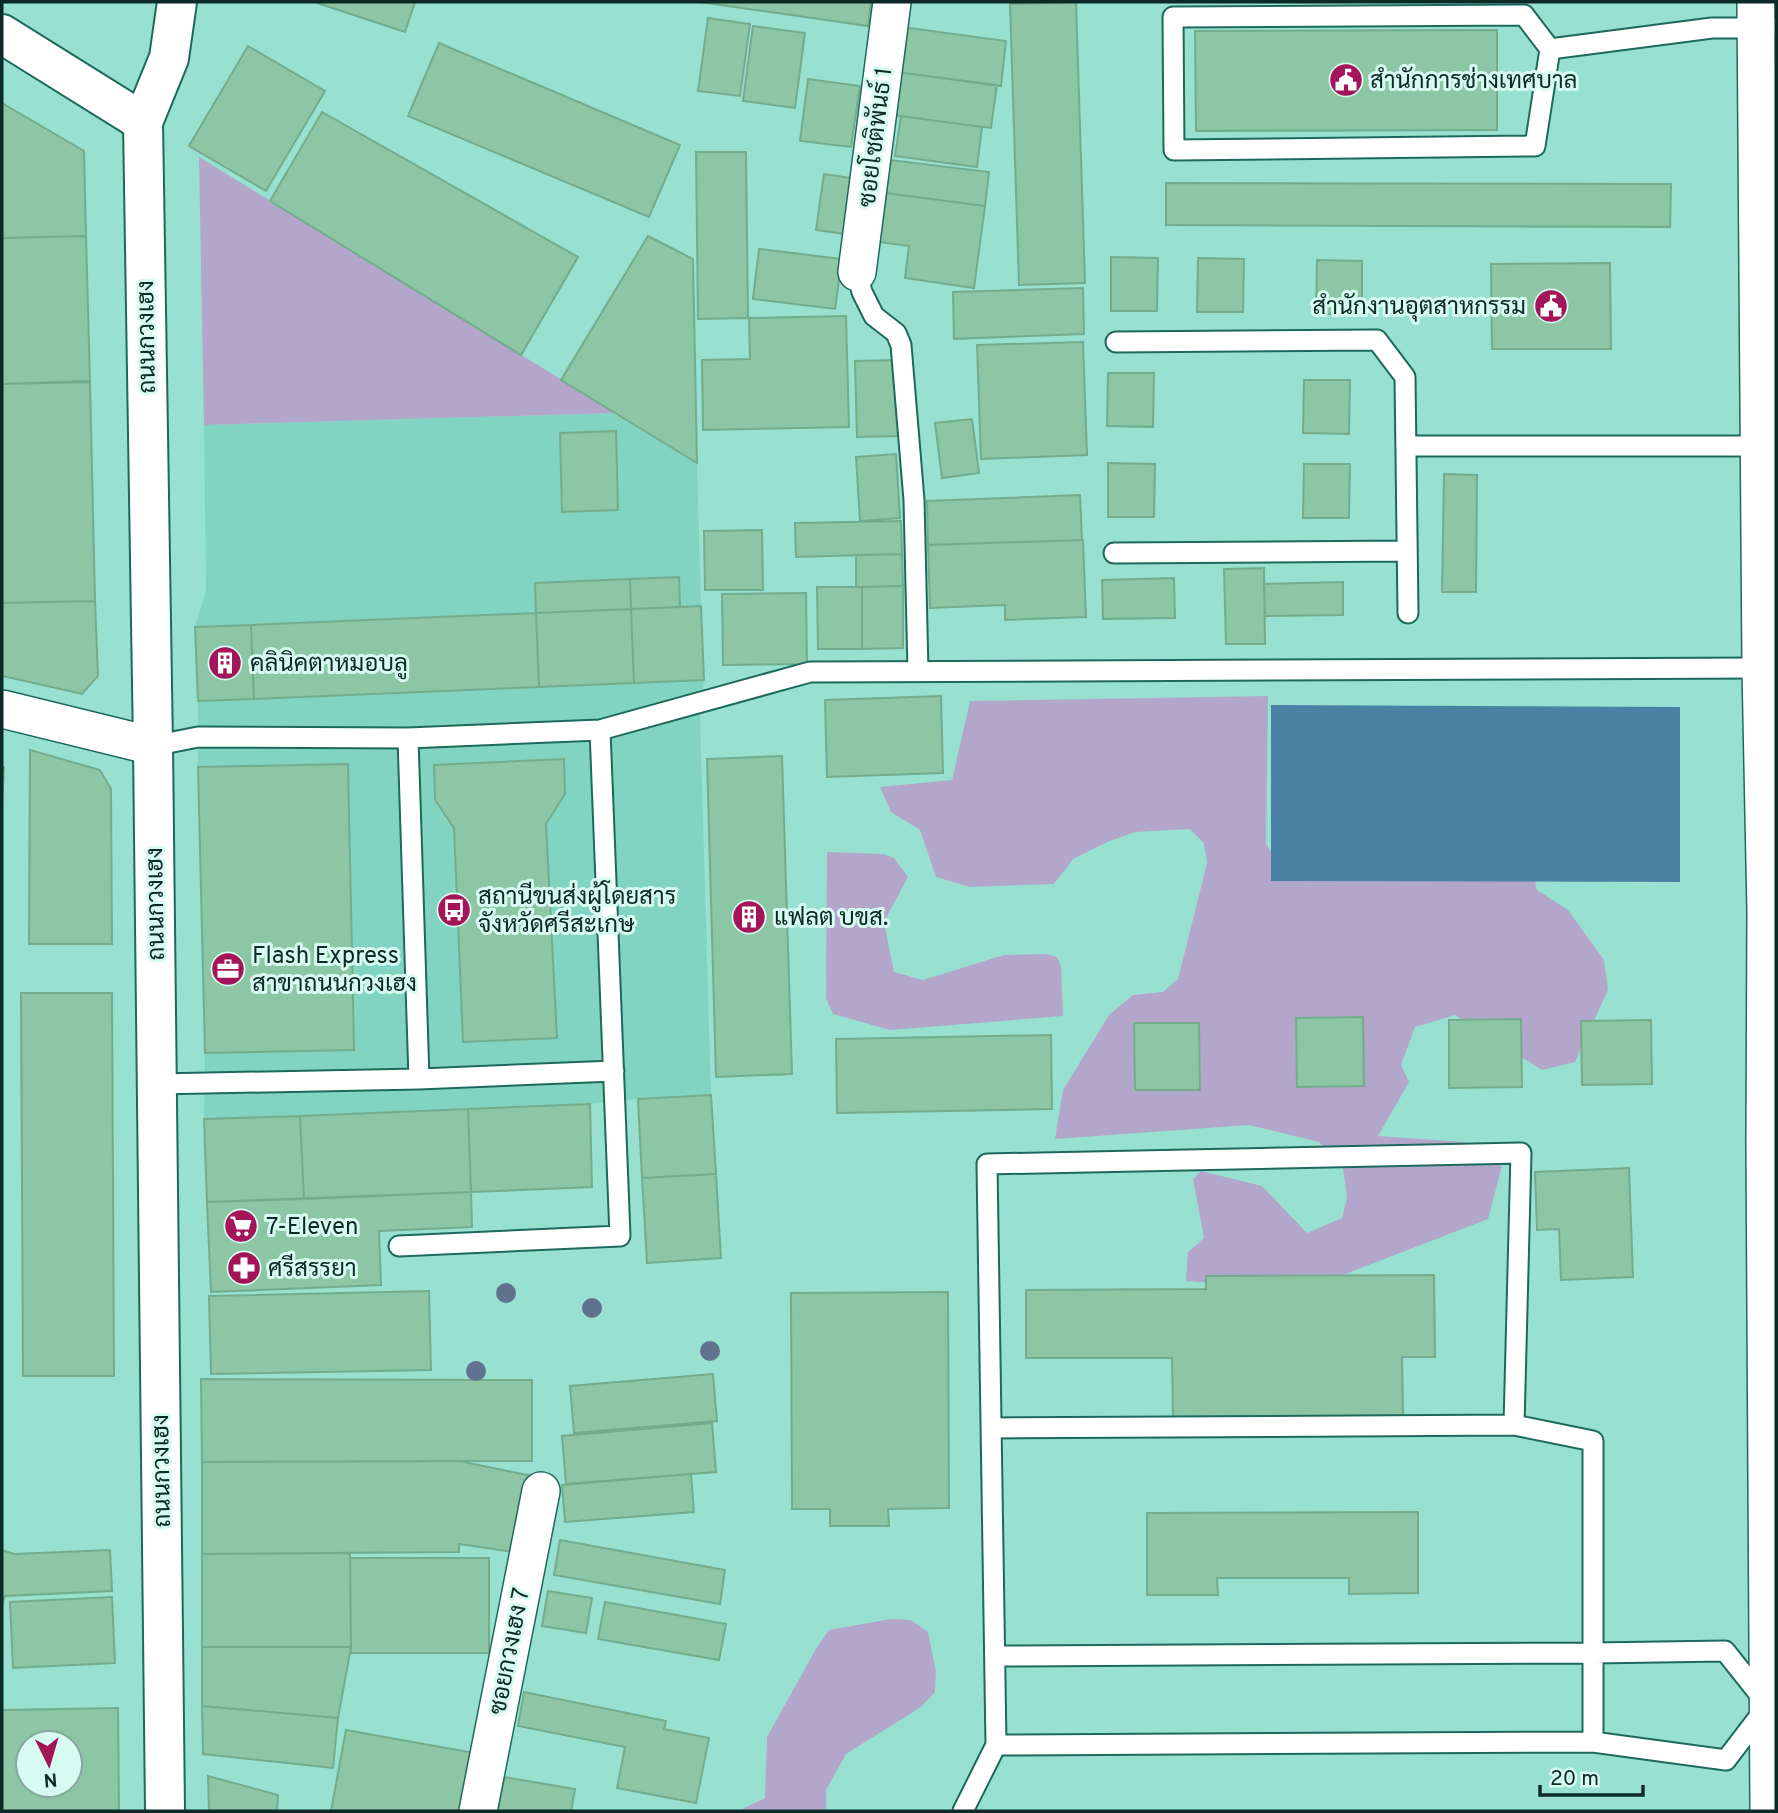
<svg xmlns="http://www.w3.org/2000/svg" width="1778" height="1813" font-family="Overpass,Sarabun,sans-serif">
  <style>
    .built { fill: #82d4c2 }
    .green { fill: #b2a7ca }
    .water { fill: #4a82a6 }
    .building { fill: #8cc6a4; stroke: #73ac8c; stroke-width: 2; fill-rule: evenodd }
    .lines { fill: none; stroke-linecap: round; stroke-linejoin: round }
    .service-casing { stroke: #1d6a5d; stroke-width: 23 }
    .minor-casing { stroke: #1d6a5d; stroke-width: 40 }
    .tertiary-casing { stroke: #1d6a5d; stroke-width: 42 }
    .service { stroke: #fff; stroke-width: 19 }
    .minor { stroke: #fff; stroke-width: 37 }
    .tertiary { stroke: #fff; stroke-width: 38 }
    .tree { fill: #60728e }
    .labels { text-anchor: middle; stroke-width: 6; stroke-linejoin: round; paint-order: stroke }
    .poi-label { font-size: 24px; fill: #0d2b26; stroke: #d7faf1; text-anchor: start }
    .street-label { font-size: 24px; fill: #0d2b26; stroke: #d7faf1 }
  </style>
  <rect width="100%" height="100%" fill="#98e1d1"/>
  <path class="built" d="M616 413 697 463 701 606 631 609 635 683 704 680 700 717 711 1095 638 1099 590 1104 204 1119 205 1053 198 767V701L195 627 206 591 204 425Z"/>
  <path class="green" d="M199 157 616 413 204 425Z
    M1268 696 1266 843 1280 870 1530 860 1537 890 1568 910 1604 960 1608 990 1575 1062 1542 1070 1455 1015 1415 1027 1401 1065 1409 1082 1378 1136 1464 1142 1504 1158 1488 1219 1304 1290 1186 1281 1188 1252 1204 1238 1193 1179 1201 1171 1262 1186 1307 1233 1342 1218 1347 1198 1343 1168 1319 1142 1249 1125 1055 1139 1063 1090 1109 1015 1133 995 1163 992 1178 979 1207 863 1204 843 1190 829 1135 832 1107 842 1073 859 1054 884 970 887 936 877 920 830 891 812 880 787 952 780 970 701Z
    M827 852 883 854 894 858 908 877 884 922 894 972 923 980 1004 955 1046 954 1057 957 1061 966 1063 1016 890 1030 833 1014 826 998Z
    M891 1619 911 1620 928 1632 936 1672 935 1692 921 1707 846 1754 826 1790V1811H738L765 1798 767 1737 817 1647 829 1630Z"/>
  <path class="water" d="M1271 705 1680 707V882L1271 881Z"/>
  <path class="building" d="M314 2H415L405 32Z
    M700 2H871L868 26Z
    M1076 2 1085 283 1019 285 1010 4Z
    M708 18 750 24 740 96 698 91Z
    M753 26 805 33 795 108 743 101Z
    M902 27 1006 41 1001 86 896 72Z
    M1497 30V130L1196 131 1195 31Z
    M439 43 680 145 649 217 408 116Z
    M248 46 325 91 266 191 189 146Z
    M896 72 997 85 991 128 891 115Z
    M808 79 860 86 851 147 800 141Z
    M2 103 84 151 86 236 2 238Z
    M322 112 578 257 521 355 270 201Z
    M901 116 982 127 977 167 895 156Z
    M696 152H746L748 318 698 319Z
    M882 159 989 172 985 206 878 192Z
    M824 174 851 178 845 234 816 230Z
    M1166 183 1671 184 1670 227 1166 225Z
    M878 192 985 206 974 288 905 278 909 246 871 241Z
    M86 236 90 381 2 384V238Z
    M648 236 693 259 697 463 561 380Z
    M759 249 842 259 835 309 753 299Z
    M1111 257 1158 258 1157 311H1111Z
    M1198 258 1244 259 1243 312H1197Z
    M1317 260 1362 261V314H1316Z
    M1610 263 1611 349H1492L1491 264Z
    M1083 288 1084 334 954 339 953 292Z
    M846 316 849 427 703 430 702 360 750 359 749 318Z
    M1083 342 1087 455 981 459 977 345Z
    M897 360 899 436 857 437 855 361Z
    M1108 373H1154L1153 427 1107 426Z
    M1304 380H1350L1349 434 1303 433Z
    M90 382 95 601 2 603V384Z
    M972 419 979 473 942 478 935 423Z
    M616 431 618 510 562 512 560 433Z
    M896 454 900 518 860 521 856 457Z
    M1108 463 1155 464 1154 517H1108Z
    M1304 464H1350L1349 518H1303Z
    M1444 474 1477 475 1476 592H1442Z
    M1080 495 1082 540 928 545 927 501Z
    M901 521 902 554 796 557 795 523Z
    M762 530 763 590H705L704 531Z
    M1083 540 1086 617 1005 620V605L930 608 928 545Z
    M902 554 903 586 856 587V555Z
    M1264 568 1265 644H1226L1224 569Z
    M679 577 680 607 631 609 630 579Z
    M1174 578 1175 618 1103 619 1102 580Z
    M630 579 631 609 536 613 535 583Z
    M1343 582V615L1265 616 1264 584Z
    M903 586V648L862 649V587Z
    M817 587H862V649H818Z
    M806 593 807 664 723 665 722 594Z
    M95 601 98 676 82 694 2 676V603Z
    M701 606 704 680 634 683 631 609Z
    M631 609 634 683 539 687 536 613Z
    M536 613 539 687 254 699 251 625Z
    M251 625 254 699 198 701 195 627Z
    M941 696 943 773 827 777 825 700Z
    M30 750 100 770 111 789 112 944H29Z
    M782 756 792 1074 716 1077 707 759Z
    M564 759 565 794 546 824 557 1038 463 1042 454 828 435 800 434 765Z
    M348 764 354 1050 205 1053 198 767Z
    M2 767H4L2 806Z
    M21 993H112L114 1376H23Z
    M1363 1017 1364 1086 1297 1087 1296 1018Z
    M1521 1019 1522 1087 1449 1088V1020Z
    M1651 1020 1652 1084 1582 1085 1581 1021Z
    M1134 1023H1199L1200 1090H1135Z
    M1051 1035 1052 1109 837 1113 836 1039Z
    M711 1095 716 1174 642 1178 638 1099Z
    M590 1104 592 1187 471 1192 468 1109Z
    M468 1109 471 1192 304 1199 300 1116Z
    M300 1116 304 1199 207 1202 204 1119Z
    M1629 1168 1633 1277 1561 1280 1559 1229 1537 1230 1535 1172Z
    M716 1174 721 1258 647 1263 642 1178Z
    M471 1192 472 1227 379 1231 381 1285 211 1292 207 1202Z
    M1434 1275 1435 1357H1402L1403 1416 1173 1417 1172 1358H1026V1290L1206 1289V1276Z
    M429 1291 431 1370 211 1374 209 1296Z
    M948 1292 949 1508 888 1509 889 1526H830V1509H792L791 1293Z
    M713 1374 717 1421 574 1433 570 1386Z
    M201 1379 532 1380V1461L202 1462Z
    M712 1423 716 1472 566 1484 562 1436Z
    M459 1461 532 1476 520 1553 459 1544V1552L202 1554V1462Z
    M691 1474 694 1512 565 1522 562 1485Z
    M1418 1512V1593L1349 1594V1578H1217L1218 1595H1147V1513Z
    M560 1540 725 1570 720 1604 554 1575Z
    M2 1550 14 1554 110 1550 112 1591 5 1596 2 1606Z
    M350 1553 351 1647H202V1554Z
    M350 1558H489V1653H351Z
    M548 1591 592 1598 586 1633 542 1626Z
    M112 1597 115 1663 13 1668 10 1602Z
    M605 1602 726 1624 719 1660 598 1639Z
    M202 1647H351L338 1718 202 1706Z
    M524 1692 666 1721 664 1729 709 1738 696 1803 617 1788 625 1747 518 1726Z
    M202 1706 338 1718 333 1768 203 1754Z
    M118 1708 119 1811H2V1710ZM28 1743H70V1785H28Z
    M346 1730 480 1754 469 1811H331Z
    M208 1776 278 1795 277 1811H209Z
    M504 1777 575 1789 571 1811H498Z"/>
  <g class="lines">
    <g class="service-casing">
      <path id="service" d="M1550 49 1524 15 1173 17 1174 150 1535 146 1550 49 1712 28H1776
        M857 272 862 292 874 316 896 333 901 345 914 500 918 671
        M1116 342 1377 340 1405 377 1408 613
        M1406 446H1760
        M1114 553 1407 551
        M408 738 419 1079
        M153 746 198 737 408 738 600 730 810 672 1761 668
        M157 1084 419 1079 614 1071
        M399 1246 620 1236 600 730
        M992 1428 1514 1425 1593 1441V1742
        M995 1656 1593 1653 1725 1651 1768 1705 1726 1760 1593 1742 996 1745
        M963 1811 996 1745 987 1164 1521 1153 1514 1425"/>
    </g>
    <g class="minor-casing">
      <path id="minor" d="M1756 2 1761 668 1766 911 1765 1142 1769 1811
        M857 272 892 2
        M2 709 153 746
        M478 1811 541 1491"/>
    </g>
    <g class="tertiary-casing">
      <path id="tertiary" d="M2 34 143 122
        M165 1811 153 746 143 122 169 58 177 2"/>
    </g>
    <use href="#service" class="service"/>
    <use href="#minor" class="minor"/>
    <use href="#tertiary" class="tertiary"/>
  </g>
  <g class="tree">
    <circle cx="506" cy="1293" r="10"/>
    <circle cx="592" cy="1308" r="10"/>
    <circle cx="710" cy="1351" r="10"/>
    <circle cx="476" cy="1371" r="10"/>
  </g>
  <defs>
    <g id="civic-disc" transform="scale(1.75)"><circle r="9.5" fill="#a31459" stroke="#d7faf1"/><path d="M-.6-6.5H3V-4.5H.6V-3L4-1V1h2V6H-6V1h2V-1L-.6-3ZM-1.2 2.5V6h2.4V2.5Z" fill="#fff"/></g>
    <g id="building-disc" transform="scale(1.75)"><circle r="9.5" fill="#a31459" stroke="#d7faf1"/><path d="M-4-6H4V6H1V3H-1V6H-4ZM-2.5-4.3h1.7v1.8h-1.7ZM.8-4.3h1.7v1.8H.8ZM-2.5-1h1.7V.8h-1.7ZM.8-1h1.7V.8H.8Z" fill="#fff"/></g>
    <g id="bus-disc" transform="scale(1.75)"><circle r="9.5" fill="#a31459" stroke="#d7faf1"/><path d="M-5-6H5V4H4V6H2V4H-2V6H-4V4H-5ZM-3.5-4V0h7V-4ZM-3.5 1.2v1.5H-2V1.2ZM2 1.2v1.5H3.5V1.2Z" fill="#fff"/></g>
    <g id="office-disc" transform="scale(1.75)"><circle r="9.5" fill="#a31459" stroke="#d7faf1"/><path d="M-6-3h4V-5.5h4V-3h4V5H-6ZM-1-4.5V-3h2v-1.5ZM-6 0V1H6V0Z" fill="#fff"/></g>
    <g id="supermarket-disc" transform="scale(1.75)"><circle r="9.5" fill="#a31459" stroke="#d7faf1"/><path d="M-6-5.5h2.5l.6 2H6L4.5 2H-2.5L-4.4-4H-6ZM-1.5 3.2a1.3 1.3 0 1 0 .1 0ZM3 3.2a1.3 1.3 0 1 0 .1 0Z" fill="#fff"/></g>
    <g id="pharmacy-disc" transform="scale(1.75)"><circle r="9.5" fill="#a31459" stroke="#d7faf1"/><path d="M-2-6h4v4h4v4h-4v4h-4v-4h-4v-4h4Z" fill="#fff"/></g>
  </defs>
  <g fill-rule="evenodd">
    <use href="#civic-disc" x="1346" y="80"/>
    <use href="#civic-disc" x="1551" y="306"/>
    <use href="#building-disc" x="225" y="663"/>
    <use href="#bus-disc" x="454" y="910"/>
    <use href="#building-disc" x="749" y="917"/>
    <use href="#office-disc" x="228" y="969"/>
    <use href="#supermarket-disc" x="241" y="1226"/>
    <use href="#pharmacy-disc" x="244" y="1268"/>
  </g>
  <g class="labels">
    <g class="poi-label">
      <text x="1370" y="88">สำนักการช่างเทศบาล</text>
      <text x="1526" y="314" text-anchor="end">สำนักงานอุตสาหกรรม</text>
      <text x="250" y="671">คลินิคตาหมอบลู</text>
      <text x="478" y="904">สถานีขนส่งผู้โดยสาร<tspan x="478" dy="28">จังหวัดศรีสะเกษ</tspan></text>
      <text x="774" y="925">แฟลต บขส.</text>
      <text x="252" y="963">Flash Express<tspan x="252" dy="28">สาขาถนนกวงเฮง</tspan></text>
      <text x="266" y="1234">7-Eleven</text>
      <text x="268" y="1276">ศรีสรรยา</text>
    </g>
    <g class="street-label">
      <text transform="translate(875 137) rotate(-83)" y="8">ซอยโชติพันธ์ 1</text>
      <text transform="translate(146 337) rotate(-91)" y="8">ถนนกวงเฮง</text>
      <text transform="translate(155 904) rotate(-91)" y="8">ถนนกวงเฮง</text>
      <text transform="translate(161 1471) rotate(-91)" y="8">ถนนกวงเฮง</text>
      <text transform="translate(509 1651) rotate(-79)" y="8">ซอยกวงเฮง 7</text>
    </g>
  </g>
  <rect width="1778" height="1813" fill="none" stroke="#0d2b26" stroke-width="7"/>
  <g transform="translate(49 1764) rotate(175)"><circle r="33" fill="#d7faf1" stroke="#86a7a0" stroke-width="2"/>
  <path d="M0-5L12 26L0 18L-12 26Z" fill="#a31459"/>
  <text y="-10" font-size="19" font-weight="bold" text-anchor="middle" fill="#0d2b26">N</text>
  </g>
  <path d="M1540 1785v10h103v-10" fill="none" stroke="#0d2b26" stroke-width="3.5"/>
  <text x="1550" y="1785" font-size="21" fill="#0d2b26" stroke="#d7faf1" stroke-width="5" paint-order="stroke">20 m</text>
</svg>
